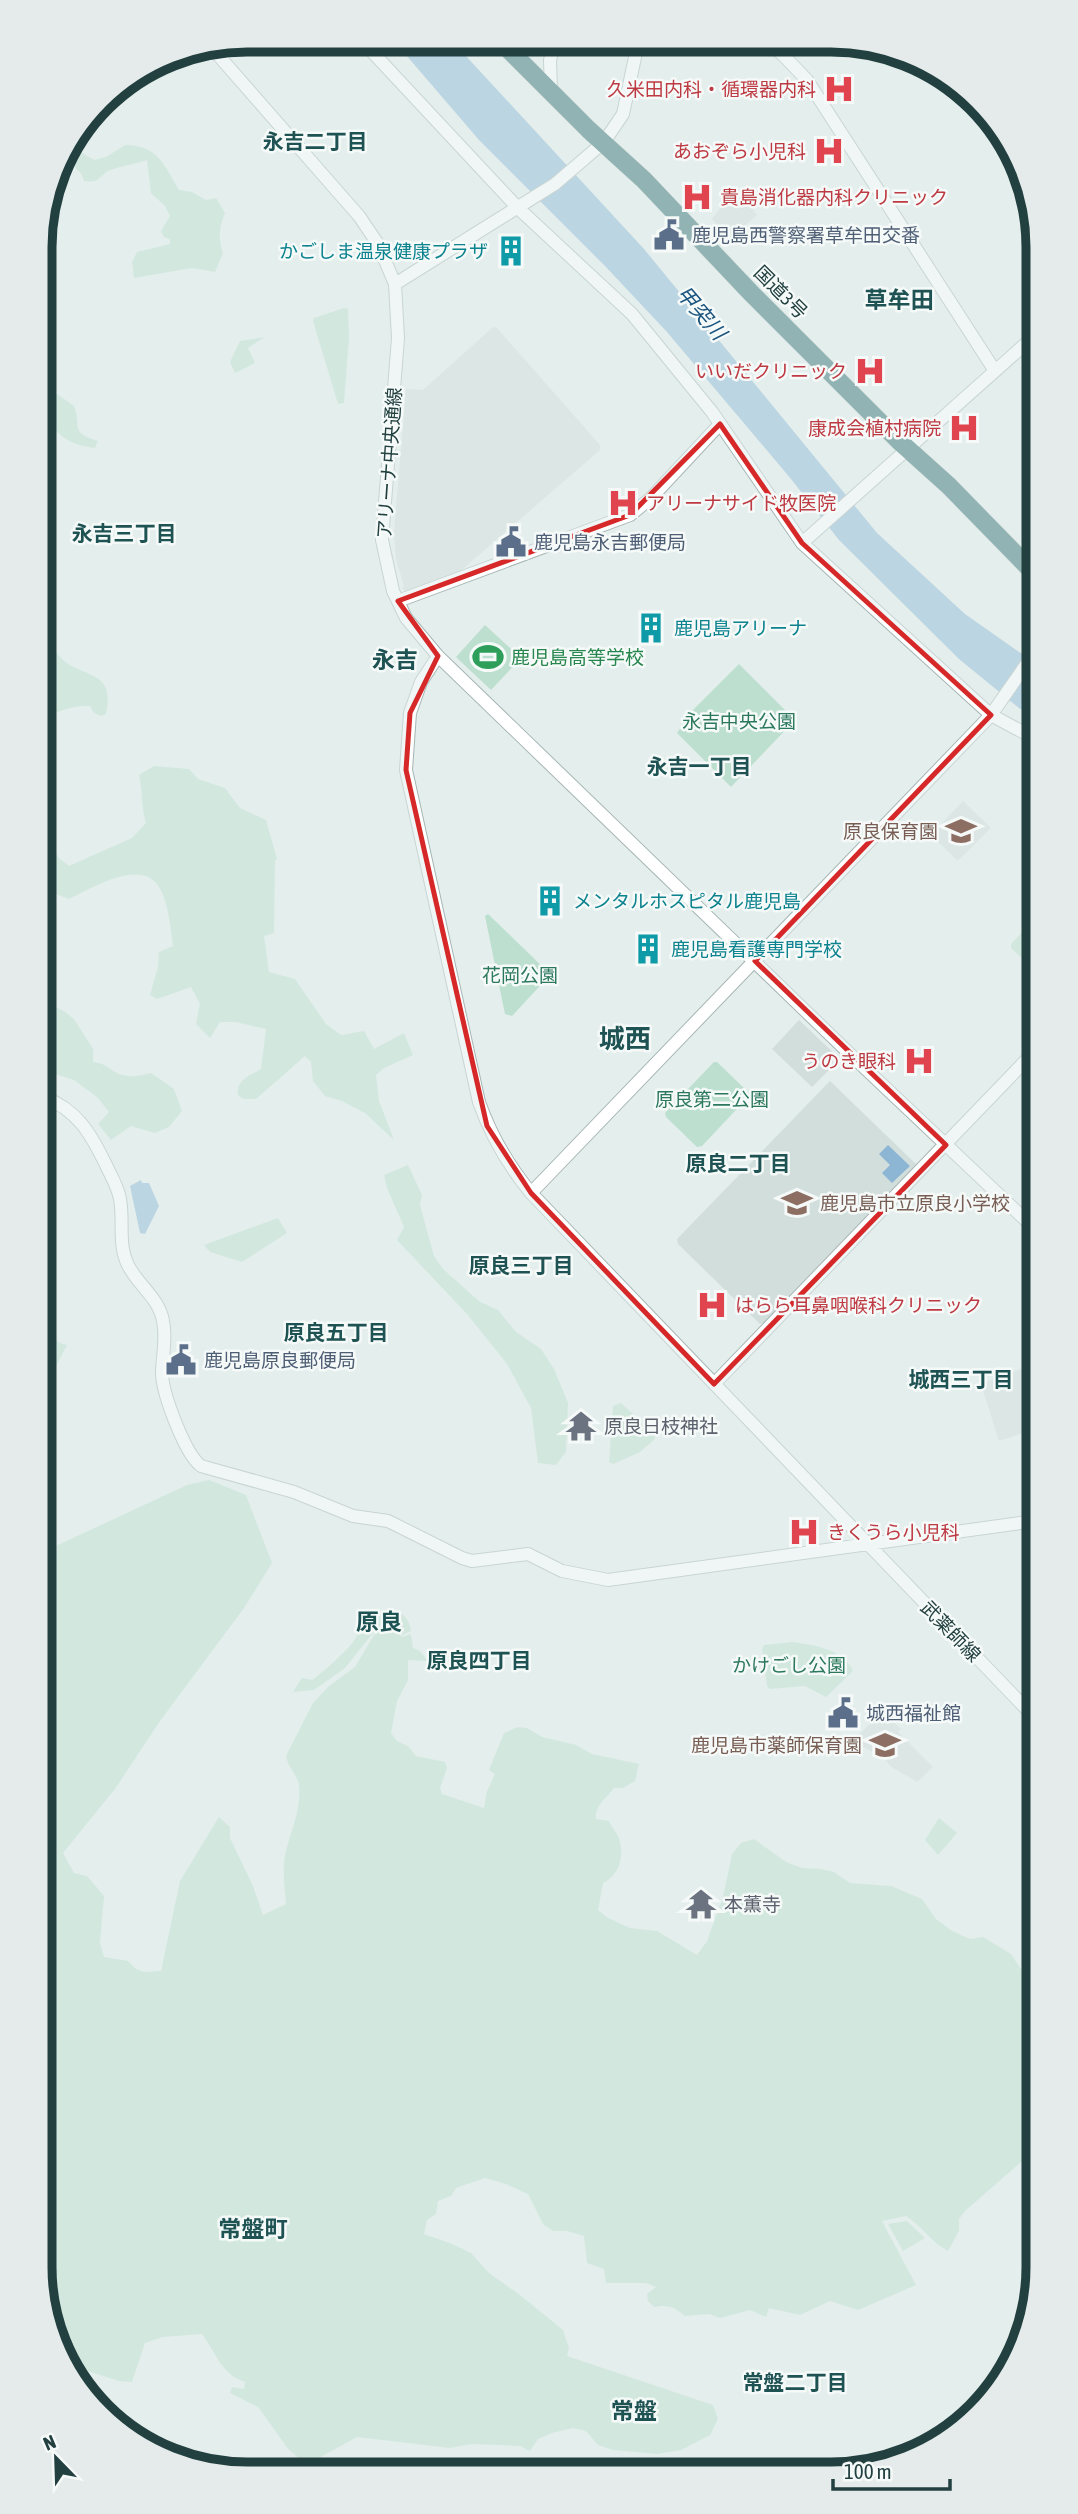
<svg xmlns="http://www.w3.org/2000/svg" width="1078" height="2514" font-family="'Asap Condensed','Noto Sans JP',sans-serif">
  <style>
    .built { fill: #d2dedc }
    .green { fill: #bddfcf }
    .water { fill: #8cb6d4 }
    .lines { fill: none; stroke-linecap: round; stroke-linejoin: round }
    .minor-casing { stroke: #a6b6b5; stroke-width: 14 }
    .highway-casing { stroke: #c1caca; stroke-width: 19 }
    .minor { stroke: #fff; stroke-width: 12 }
    .highway { stroke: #2e6a6d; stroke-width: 18 }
    .marked { fill: none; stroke: #d62828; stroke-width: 5; stroke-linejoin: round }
    .labels { text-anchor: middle; stroke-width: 5; stroke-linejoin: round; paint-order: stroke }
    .health-label { font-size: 19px; fill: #be3a42; stroke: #f5faf9; text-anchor: end }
    .service-label { font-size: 19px; fill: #4e5e75; stroke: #f5faf9; text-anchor: start }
    .culture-label { font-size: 19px; fill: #0d838f; stroke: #f5faf9; text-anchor: start }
    .street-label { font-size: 19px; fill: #234040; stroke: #f5faf9 }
    .leisure-label { font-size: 19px; fill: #27864d; stroke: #f5faf9; text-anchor: start }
    .park-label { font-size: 19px; fill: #2c785d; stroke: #f5faf9 }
    .education-label { font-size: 19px; fill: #785e54; stroke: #f5faf9; text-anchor: end }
    .worship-label { font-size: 19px; fill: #5b616d; stroke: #f5faf9; text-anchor: start }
    .neighbourhood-label { font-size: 21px; font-weight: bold; fill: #1e5253; stroke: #f5faf9 }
    .water-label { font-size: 21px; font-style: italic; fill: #1b547e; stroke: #f5faf9 }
    .quarter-label { font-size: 23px; font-weight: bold; fill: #1e5253; stroke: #f5faf9 }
    .district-label { font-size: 26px; font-weight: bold; fill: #1e5253; stroke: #f5faf9 }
    .rim { fill: none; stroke: #234040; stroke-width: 9 }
  </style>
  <rect width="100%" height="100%" fill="#e4eeec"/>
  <path class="built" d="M737 189 757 215 730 239 712 219 733 190Z
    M496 327 600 445V450L458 573 407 592 402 588 404 586 396 559 394 531 406 389 423 390 492 328Z
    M963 801 991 828 960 859 957 860 931 835Z
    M799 1020 840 1059 812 1087 772 1049Z
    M830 1081 918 1166 764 1323 760 1324 678 1244 677 1239Z
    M1034 1364 1035 1429 999 1441 981 1384Z
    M882 1712 901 1729 898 1732 933 1767 917 1782 890 1766 884 1758 852 1741Z"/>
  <path class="green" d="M125 145C158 145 164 165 179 190L192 192 206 200 216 198 225 213C219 228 218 238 223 253L215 272 192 268 134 278 132 262 137 252 170 244V239L164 237 161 231 170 216 165 206 151 193 147 160C140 163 113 168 108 171 96 178 101 183 84 181L81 173 76 169 74 161 79 151 94 160 106 157Z
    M344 308 348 309 349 338 344 403 338 404 313 321 314 318Z
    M265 337 248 348 255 363 235 373 230 362 240 341Z
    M41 373 50 389 74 406C82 428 69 432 98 441L95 448C77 446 61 440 51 424L41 422Z
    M485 625 521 658 491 690 456 657Z
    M42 626H52V648C57 653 62 660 68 664 93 678 114 675 106 714L101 716 94 713 90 706C72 705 59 711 42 719Z
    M739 664 795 720 731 787 677 733 692 711Z
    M154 766 189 769 198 779 225 788 240 808 266 820 277 859 275 861 274 933 264 936 269 972 295 979 326 1024 341 1035 364 1031 374 1049 404 1033 413 1055 384 1068 376 1075 379 1101 394 1140 365 1113 342 1101 325 1096 313 1081 311 1062 305 1056 256 1099H243L238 1095C236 1080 249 1076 261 1069L266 1029 236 1022H220L210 1038 196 1024 200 1004 191 987 157 999 150 995 158 967 159 952 173 946C171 929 168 901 159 887 141 857 90 889 69 899L48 891 43 887V842L50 844 59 858 69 866 132 838 146 823C141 808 143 791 139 775Z
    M488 914 549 973V976L512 1016 505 1014 485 916Z
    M1033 921V969L1011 948V944Z
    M43 1007H55L64 1011 74 1019 93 1049V1062C110 1064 110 1072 123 1075 133 1078 142 1075 151 1073L174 1089 182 1111 169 1127 155 1133 131 1126 111 1140 98 1124 109 1112 97 1097 74 1080 55 1074 43 1059Z
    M714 1062H717L748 1092 749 1096 702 1146 697 1147 666 1117 665 1113Z
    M408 1165 422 1195 420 1205 434 1256 443 1269 480 1302 498 1310 516 1332 541 1349 554 1369 568 1403 566 1452 556 1465 538 1463 531 1408 507 1364 467 1314 397 1240 404 1227 387 1188 384 1175Z
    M278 1218 287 1233 242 1262 210 1252 204 1245Z
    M44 1331 60 1343 67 1345 48 1382 44 1383Z
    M621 1403 655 1435V1439L640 1452 613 1464 609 1462 613 1406Z
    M209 1480 246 1495 272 1563 244 1608 160 1721 115 1789 63 1853 74 1873 87 1876 104 1896 100 1943 104 1957 128 1961 136 1969 144 1972 161 1971 180 1881 219 1817 230 1827V1838L253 1886 263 1915 286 1904C285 1888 282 1872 285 1855 290 1833 302 1808 299 1785 297 1774 288 1768 286 1756L313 1703 329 1686 355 1667 374 1635 380 1629 373 1633 345 1668 314 1690 293 1692 302 1678 312 1680C325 1671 338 1658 349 1647 358 1638 361 1623 372 1615 388 1604 409 1611 411 1631L402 1635 393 1624H391L402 1637 411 1634 413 1648 420 1651 428 1661 408 1660V1680L397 1701 391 1733 397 1741 408 1746 416 1756 445 1762 447 1768 440 1788 442 1794 484 1808 487 1791 495 1774 489 1770 504 1733 518 1727 527 1728 542 1737 576 1745 592 1754 639 1764 635 1781 623 1788H614C607 1798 594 1806 596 1819L609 1821C612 1828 619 1835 620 1842 624 1859 618 1876 603 1883L598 1910 608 1918 630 1928 657 1931 697 1955 707 1941 723 1897 732 1854 741 1843 754 1839 786 1862 802 1868 821 1869 834 1872 850 1883 891 1886 922 1899 936 1919 952 1931 970 1939 983 1937 1011 1954 1036 1992 1037 2056 1030 2063 1029 2072 1037 2078V2148L965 2211 959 2219V2231L948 2251C931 2242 922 2226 906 2216L882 2221 916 2285 858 2310 830 2301 800 2315 769 2308 766 2317 750 2310 720 2318 709 2314 685 2316C675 2307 668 2304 654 2307L648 2301 647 2294 656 2287 646 2283H606L604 2269 587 2263 584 2236 567 2231H553L543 2224 528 2194 506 2184 485 2178 456 2188 451 2196 438 2201 436 2214 427 2220 424 2234 452 2244 471 2253 489 2273 520 2295 563 2330 569 2348 567 2356 713 2405 718 2419 710 2435 681 2450 657 2454 613 2450 598 2445 586 2431 573 2428 552 2433 538 2439 530 2451 520 2446 472 2444 450 2448 357 2437 315 2460 300 2459 289 2450 258 2407 230 2393 232 2387 244 2389 245 2382C220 2373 217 2354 202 2334L163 2337 145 2343 132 2382 119 2381 69 2365 67 2369 47 2320 45 1551 187 1485Z
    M793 1642C814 1645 843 1649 853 1671L826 1697 805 1686 770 1689 767 1686 762 1649 764 1645Z
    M939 1818 957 1833 938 1855 925 1840Z
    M907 2221 925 2238 903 2251 888 2224Z"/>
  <path class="water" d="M394 41 453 42 644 249 877 533 965 614 1032 661V716L1019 708 959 659 839 540 791 479 667 332 605 266 479 140Z
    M888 1145 910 1166 892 1183 882 1173 890 1165 879 1154Z
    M141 1180 142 1183H149L159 1206 145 1234 140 1233 130 1186Z"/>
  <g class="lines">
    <g class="minor-casing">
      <path id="minor" d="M362 41 518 208 632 314 712 412 802 543 991 715 1032 737
        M769 44 783 55 807 80 995 371
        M211 47 359 216 378 244 395 284 398 338 382 540 393 591 406 618 438 656 851 1055 1034 1228
        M551 92 550 60 555 42
        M395 284 555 184 604 142 623 114 638 43
        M802 543 1031 339
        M398 601 630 515 651 498 720 424
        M438 656 421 682 410 713 406 770 479 1102C491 1136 508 1165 531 1193L1036 1719
        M43 1097C77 1109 91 1134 106 1165 111 1176 118 1187 120 1199 124 1220 118 1243 127 1263 136 1284 159 1297 163 1321 167 1339 162 1357 162 1374 163 1395 185 1454 201 1466L294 1492 353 1516 388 1521 462 1558 472 1561 528 1554 562 1571 608 1580 1035 1521
        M531 1193 991 715 1032 656
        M714 1384 1033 1053"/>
    </g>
    <g class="highway-casing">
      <path id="highway" d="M501 42 589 130 644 180 752 294 899 441 949 486 1032 571"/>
    </g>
    <use href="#minor" class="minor"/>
    <use href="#highway" class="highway"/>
  </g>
  <path d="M0 0H1078V2514H0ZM720 424 802 543 991 715 755 961 946 1145 714 1384 531 1193 487 1126 406 770 410 713 438 656 398 601 630 515Z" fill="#e4eeec" fill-opacity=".55" fill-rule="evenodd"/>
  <path class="marked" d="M720 424 802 543 991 715 755 961 946 1145 714 1384 531 1193 487 1126 406 770 410 713 438 656 398 601 630 515Z"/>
  <defs>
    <g id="hospital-bare" transform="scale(2.415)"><path d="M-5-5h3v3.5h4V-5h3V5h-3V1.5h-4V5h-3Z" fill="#e0444e" stroke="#f5faf9" stroke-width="2.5" paint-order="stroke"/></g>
    <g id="civic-bare" transform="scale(2.415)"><path d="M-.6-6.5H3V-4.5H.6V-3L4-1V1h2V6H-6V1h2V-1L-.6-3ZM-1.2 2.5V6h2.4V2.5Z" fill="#5c6f8a" stroke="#f5faf9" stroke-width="2.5" paint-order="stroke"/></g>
    <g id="building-bare" transform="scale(2.415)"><path d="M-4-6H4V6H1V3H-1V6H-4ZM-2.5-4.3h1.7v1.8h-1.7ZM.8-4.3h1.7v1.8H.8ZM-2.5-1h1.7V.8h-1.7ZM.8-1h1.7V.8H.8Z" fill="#0f9aa8" stroke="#f5faf9" stroke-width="2.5" paint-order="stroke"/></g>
    <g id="stadium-bare" transform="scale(2.415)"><path d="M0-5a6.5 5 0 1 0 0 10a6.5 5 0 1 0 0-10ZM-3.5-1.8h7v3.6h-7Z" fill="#2e9e5b" stroke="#f5faf9" stroke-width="2.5" paint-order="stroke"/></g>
    <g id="school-bare" transform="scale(2.415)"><path d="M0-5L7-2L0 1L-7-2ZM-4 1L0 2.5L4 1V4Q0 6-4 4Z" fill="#8d6e63" stroke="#f5faf9" stroke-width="2.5" paint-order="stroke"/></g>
    <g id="temple-bare" transform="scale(2.415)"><path d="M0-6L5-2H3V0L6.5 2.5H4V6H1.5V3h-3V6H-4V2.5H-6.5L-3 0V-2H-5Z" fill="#6b7280" stroke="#f5faf9" stroke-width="2.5" paint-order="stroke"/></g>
  </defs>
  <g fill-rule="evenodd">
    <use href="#hospital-bare" x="839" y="89"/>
    <use href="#hospital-bare" x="829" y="151"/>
    <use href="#hospital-bare" x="697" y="197"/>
    <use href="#civic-bare" x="669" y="235"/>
    <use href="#building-bare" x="511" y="251"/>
    <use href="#hospital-bare" x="870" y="371"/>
    <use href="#hospital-bare" x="964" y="428"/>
    <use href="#hospital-bare" x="623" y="503"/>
    <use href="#civic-bare" x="511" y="542"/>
    <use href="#building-bare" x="651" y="628"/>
    <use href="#stadium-bare" x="488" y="657"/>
    <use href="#school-bare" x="961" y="831"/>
    <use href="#building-bare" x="550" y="901"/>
    <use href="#building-bare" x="648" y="949"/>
    <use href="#hospital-bare" x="919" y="1061"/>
    <use href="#school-bare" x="797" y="1203"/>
    <use href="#hospital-bare" x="712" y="1305"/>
    <use href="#civic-bare" x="181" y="1360"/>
    <use href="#temple-bare" x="581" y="1426"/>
    <use href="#hospital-bare" x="804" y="1532"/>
    <use href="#civic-bare" x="843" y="1713"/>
    <use href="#school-bare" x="885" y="1745"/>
    <use href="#temple-bare" x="701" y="1904"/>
  </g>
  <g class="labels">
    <g class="health-label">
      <text x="816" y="96">久米田内科・循環器内科</text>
      <text x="806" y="158">あおぞら小児科</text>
      <text x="720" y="204" text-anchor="start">貴島消化器内科クリニック</text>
      <text x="847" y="378">いいだクリニック</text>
      <text x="941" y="435">康成会植村病院</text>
      <text x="646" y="510" text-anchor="start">アリーナサイド牧医院</text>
      <text x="896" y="1068">うのき眼科</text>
      <text x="735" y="1312" text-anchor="start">はらら耳鼻咽喉科クリニック</text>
      <text x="827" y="1539" text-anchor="start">きくうら小児科</text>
    </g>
    <g class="service-label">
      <text x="692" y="242">鹿児島西警察署草牟田交番</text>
      <text x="534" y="549">鹿児島永吉郵便局</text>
      <text x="204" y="1367">鹿児島原良郵便局</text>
      <text x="866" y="1720">城西福祉館</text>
    </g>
    <g class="culture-label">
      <text x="488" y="258" text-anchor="end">かごしま温泉健康プラザ</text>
      <text x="674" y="635">鹿児島アリーナ</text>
      <text x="573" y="908">メンタルホスピタル鹿児島</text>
      <text x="671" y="956">鹿児島看護専門学校</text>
    </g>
    <g class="street-label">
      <text transform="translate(781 292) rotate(45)" y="7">国道3号</text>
      <text transform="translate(389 463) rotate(-86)" y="7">アリーナ中央通線</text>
      <text transform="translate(951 1631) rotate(46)" y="7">武薬師線</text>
    </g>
    <g class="leisure-label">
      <text x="511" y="664">鹿児島高等学校</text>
    </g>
    <g class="park-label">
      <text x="739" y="728">永吉中央公園</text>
      <text x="520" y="982">花岡公園</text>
      <text x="712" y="1106">原良第二公園</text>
      <text x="789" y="1672">かけごし公園</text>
    </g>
    <g class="education-label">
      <text x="938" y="838">原良保育園</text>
      <text x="820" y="1210" text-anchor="start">鹿児島市立原良小学校</text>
      <text x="862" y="1752">鹿児島市薬師保育園</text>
    </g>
    <g class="worship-label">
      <text x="604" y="1433">原良日枝神社</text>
      <text x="724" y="1911">本薫寺</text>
    </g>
    <g class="neighbourhood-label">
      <text x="315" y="149">永吉二丁目</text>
      <text x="124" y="541">永吉三丁目</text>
      <text x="699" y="774">永吉一丁目</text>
      <text x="738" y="1171">原良二丁目</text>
      <text x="521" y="1273">原良三丁目</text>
      <text x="336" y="1340">原良五丁目</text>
      <text x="961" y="1387">城西三丁目</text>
      <text x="479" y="1668">原良四丁目</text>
      <text x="795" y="2390">常盤二丁目</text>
    </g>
    <g class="water-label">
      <text transform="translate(701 313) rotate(49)" y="7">甲突川</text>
    </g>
    <g class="quarter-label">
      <text x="899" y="308">草牟田</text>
      <text x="395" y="668">永吉</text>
      <text x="379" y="1630">原良</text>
      <text x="253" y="2237">常盤町</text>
      <text x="634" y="2419">常盤</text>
    </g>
    <g class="district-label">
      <text x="625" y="1048">城西</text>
    </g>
  </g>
  <path d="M0 0H1078V2514H0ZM247 52H831A195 195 0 0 1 1026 247V2267A195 195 0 0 1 831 2462H247A195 195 0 0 1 52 2267V247A195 195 0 0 1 247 52Z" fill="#e4ebea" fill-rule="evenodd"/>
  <path class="rim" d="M247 52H831A195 195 0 0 1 1026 247V2267A195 195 0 0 1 831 2462H247A195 195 0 0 1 52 2267V247A195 195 0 0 1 247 52Z"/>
  <g transform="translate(56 2458) rotate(337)" stroke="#f5faf9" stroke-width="5" paint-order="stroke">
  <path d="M0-5L12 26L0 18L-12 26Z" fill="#234040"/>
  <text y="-10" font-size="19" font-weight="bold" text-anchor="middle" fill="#234040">N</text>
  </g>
  <path d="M833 2479v10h117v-10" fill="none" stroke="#234040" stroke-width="3.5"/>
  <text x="844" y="2479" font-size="21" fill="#234040" stroke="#f5faf9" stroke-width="5" paint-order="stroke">100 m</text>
</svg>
